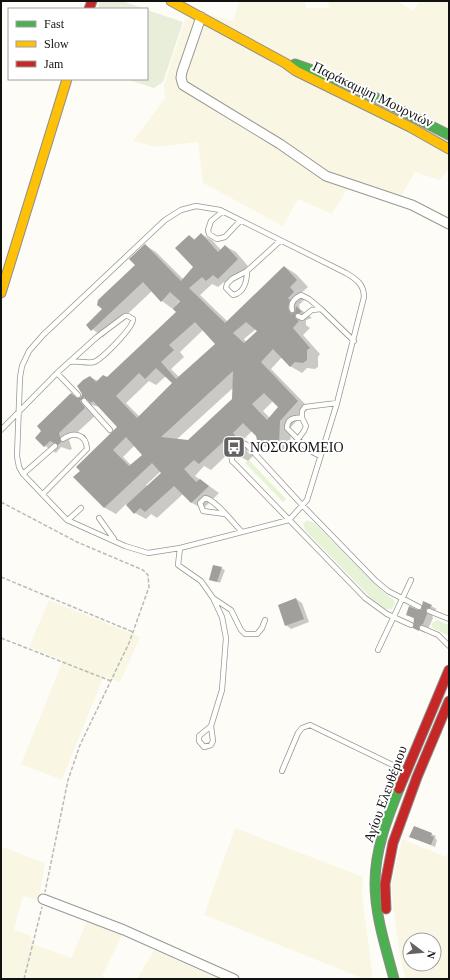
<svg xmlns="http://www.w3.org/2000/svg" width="450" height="980" font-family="'Times New Roman',serif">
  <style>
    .farmland { fill: #f9f7e4; fill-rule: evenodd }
    .green { fill: #e7f3d7 }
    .cemetery { fill: #e9eedb }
    .shadow { fill: #0003; fill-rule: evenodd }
    .building { fill: #a19f9c; fill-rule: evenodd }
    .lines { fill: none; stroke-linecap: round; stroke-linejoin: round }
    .lane-casing { stroke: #979795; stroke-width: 6 }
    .street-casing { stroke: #979795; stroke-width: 11 }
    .fast-casing { stroke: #8e8d8b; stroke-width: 11 }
    .slow-casing { stroke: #8e8d8b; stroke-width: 11 }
    .jam-casing { stroke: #8e8d8b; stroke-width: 11 }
    .path { stroke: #b9b9b8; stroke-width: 1.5; stroke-dasharray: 4 2; stroke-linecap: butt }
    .lane { stroke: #fffffe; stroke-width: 4.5 }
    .street { stroke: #fffffe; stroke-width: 9 }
    .fast { stroke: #4caf50; stroke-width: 9 }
    .slow { stroke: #ffc107; stroke-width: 9 }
    .jam { stroke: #c62828; stroke-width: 9 }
    .labels { text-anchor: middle; stroke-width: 4; stroke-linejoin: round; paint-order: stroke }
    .street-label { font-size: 14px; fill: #111; stroke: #fff }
    .poi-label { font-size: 14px; fill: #111; stroke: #fff; text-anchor: start }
  </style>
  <rect width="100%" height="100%" fill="#fdfcf7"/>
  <path class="farmland" d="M239 1H305L306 8H329L328 1H398L413 11 419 1H449V169L439 180 415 172 397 203 348 188 332 214 298 199 283 226 203 183 198 142 158 147 133 141 165 98 164 85 185 20 197 15 199 12 233 21Z
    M49 600 140 637 120 682 104 676 62 780 21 764 63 660 29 647Z
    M235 828 363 877 362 895 373 979H364L204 915Z
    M402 839 446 857 449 851V979H406L400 957 391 888ZM410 940H434V964H410Z
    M3 847 45 863 39 900 23 896 14 930 30 935 33 944 71 958 87 921 122 935 102 976 109 979H1V855Z
    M154 950 219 979H137Z"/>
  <path class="green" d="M249 460 286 499 283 502 245 463Z
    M307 520 314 523 382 591 394 600 395 603 392 609H386L372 599 306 531 303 524Z
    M437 620 449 625V636L433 628 431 624Z"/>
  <path class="cemetery" d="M100 1H122L145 9H98Z
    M147 10 183 22 163 82 154 88 126 79H147Z"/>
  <path class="shadow" d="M201 234 212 240 221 250 225 246 236 252 248 266 229 285 224 282 218 287 212 284 200 295 228 322 285 267 296 274 308 287 300 294 305 299 299 305 300 309 312 318 306 320V325L310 328 303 335 320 354 318 357V367L315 369 307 368 302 373 290 366 282 357 271 369 309 408 291 427 290 452 270 450 259 443 257 435 252 431 243 440 248 445 247 451 254 455 248 461 237 455 233 449 211 470 204 466 195 476 219 493 203 509 192 503 183 494 157 518 151 514 146 519 135 513 126 504 116 514 105 508 75 477 119 427 100 407 92 405 91 409 96 415 69 440 72 449 70 450 61 447 56 453 45 446 71 395 79 399 82 398 90 377 98 381 107 378 177 312 162 301 152 291 103 337 87 325 103 309 136 265 145 245 156 252 183 279 195 267 190 236 196 240ZM180 300 182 301 177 306 176 305ZM256 329 258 331 246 342 244 339ZM203 330 216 344 179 377 171 369 184 357 180 352ZM166 376 174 383 140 417 126 403 149 381 156 385ZM234 387 233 399 188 441 176 440ZM273 401 279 407 270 418 263 411ZM135 445 144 455 131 465 123 457ZM161 471 163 473 148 487 146 485Z
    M221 568 225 570 220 583 210 579Z
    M296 599 302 603 309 622 291 629 286 625Z
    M431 606 437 609 431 612 433 618 429 627 424 629 425 633 414 628 415 619 407 614 422 611Z
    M414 827 436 836 435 838 437 840 435 847 414 838Z"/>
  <path class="building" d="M201 233 218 252 225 245 238 259 218 279 213 275 206 281 202 277 189 288 225 323 284 266 297 280 290 287 294 292 288 298 290 300 288 308 291 314 295 312 296 306 302 312 295 314V318L299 321 293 328 310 348 307 350V360L303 363 295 362 290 367 273 349 261 362 298 401 280 421 279 446 258 444 256 436 243 423 233 433 237 438 236 443 244 448 236 455 234 448H228L223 442 199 464 194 460 184 469 196 482 200 479 209 486 191 503 174 486 145 512 140 508 134 514 126 505 161 473 152 463 104 508 73 477 80 471 76 467 117 427 93 401 91 403 84 397 80 401 85 408 59 433 61 442 58 445 50 441 44 447 35 438 41 431 37 426 71 393 77 398 81 397 82 394 77 386 83 380 90 376 96 382 103 375 107 377 176 312 173 309 180 301 170 292 161 302 143 282 91 331 86 325 102 309 97 305 98 300 135 265 129 259 145 244 181 281 193 267 175 248 189 235 194 240ZM195 322 215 344 176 379 161 362 174 350 169 345ZM246 322 257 331 244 343 233 333ZM156 368 172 383 137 418 116 396 139 373 145 379ZM233 371 232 399 188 440 161 437ZM264 393 278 407 267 420 252 404ZM126 437 142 455 129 466 113 450Z
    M213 565 222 567 217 582 209 580Z
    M296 598 304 619 285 626 278 605Z
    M423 601 432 605 430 608 426 609 427 614 423 624 419 626V631L413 628 414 618 406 615 409 606 418 610H421Z
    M414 826 432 833 431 836 434 837 431 845 409 837Z"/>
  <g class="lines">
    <g class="lane-casing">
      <path id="lane" d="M196 206 220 210 346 273C356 279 364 284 364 297L337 403 307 500 289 520 180 548 148 553 125 546 67 520 23 474 19 467 17 456 20 377 22 366 29 351 43 335 165 220 181 210Z
        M222 212 211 221 208 230 209 234 217 239 225 237 240 221
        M247 271C247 281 244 293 233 295L226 288 227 284 232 279 247 271 280 241
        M321 309 354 341
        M292 310C290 303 295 298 301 295L309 299 321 309 312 310 302 318 298 316
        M57 373 78 395
        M84 401 110 430
        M302 418V411L305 407 337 403
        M1 430 57 373 97 337 125 316H128L133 319C134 327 102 359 94 362 86 364 78 360 69 362
        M298 439 304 431 306 426 302 418C294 417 287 419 287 428 297 438 306 450 320 456
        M239 441 247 445 303 506 376 581 388 591 419 607
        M231 450 232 461 237 466 365 598 387 614 411 625
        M23 474 55 446
        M43 494 87 449C86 433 73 432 63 439
        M225 514 203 511 200 503 205 498C215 499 234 524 242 532
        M99 518 114 539
        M68 520 81 508
        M180 548 178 565 201 581 213 598 222 617 226 638 222 690 211 726 199 736V741L204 747 211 745 213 741 211 726
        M213 598 231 610 241 630 245 634H257L262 628 265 620
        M429 611 449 619
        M422 628 438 635 449 646
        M378 650 411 580
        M282 771 298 733 302 728 310 725 405 771"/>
    </g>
    <g class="street-casing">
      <path id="street" d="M201 17 182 72 181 78 183 85 280 144 326 176 412 205 449 224
        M43 899 124 930 234 979"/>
    </g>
    <g class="fast-casing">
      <path id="fast" d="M295 64C349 82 398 109 449 135
        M394 979C386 948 375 916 375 883 375 850 387 819 399 789"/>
    </g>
    <g class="slow-casing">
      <path id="slow" d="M171 1 285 63 296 71 410 127 449 149
        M1 293 67 79"/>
    </g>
    <g class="jam-casing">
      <path id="jam" d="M89 9 92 1
        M399 789 449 670
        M386 909 385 884 393 843 417 777 449 701"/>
    </g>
    <path class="path" d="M1 502 77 542 143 570 148 575 149 587 129 643 80 745 68 780 45 892
      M1 577 133 632
      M1 638 111 681
      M24 979 42 907"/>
    <use href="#lane" class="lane"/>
    <use href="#street" class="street"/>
    <use href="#fast" class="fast"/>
    <use href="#slow" class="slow"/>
    <use href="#jam" class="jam"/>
  </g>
  <defs>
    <g id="bus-square" transform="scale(1.15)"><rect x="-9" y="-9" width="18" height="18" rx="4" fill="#646362" stroke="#fff"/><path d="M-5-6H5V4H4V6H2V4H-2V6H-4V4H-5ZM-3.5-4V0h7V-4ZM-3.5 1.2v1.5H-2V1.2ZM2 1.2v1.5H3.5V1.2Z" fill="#fff"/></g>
  </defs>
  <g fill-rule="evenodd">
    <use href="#bus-square" x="234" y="447"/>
  </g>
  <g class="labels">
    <g class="street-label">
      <text transform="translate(373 94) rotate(26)" y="5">Παράκαμψη Μουρνιών</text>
      <text transform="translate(385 794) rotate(-70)" y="5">Αγίου Ελευθέριου</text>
    </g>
    <g class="poi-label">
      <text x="250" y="452">ΝΟΣΟΚΟΜΕΙΟ</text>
    </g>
  </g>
  <rect width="450" height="980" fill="none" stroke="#111111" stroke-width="4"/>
  <rect x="8" y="8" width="140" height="72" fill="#ffffff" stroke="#a0a0a0"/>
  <rect x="16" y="21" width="20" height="6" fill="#4caf50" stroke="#a0a0a0"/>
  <text x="44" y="28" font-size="12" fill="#111111">Fast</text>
  <rect x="16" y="41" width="20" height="6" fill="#ffc107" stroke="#a0a0a0"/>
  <text x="44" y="48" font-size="12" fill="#111111">Slow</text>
  <rect x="16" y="61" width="20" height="6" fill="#c62828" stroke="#a0a0a0"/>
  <text x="44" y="68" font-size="12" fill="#111111">Jam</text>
  <g transform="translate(422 952) rotate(106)"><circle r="19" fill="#ffffff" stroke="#a0a0a0"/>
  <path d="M0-3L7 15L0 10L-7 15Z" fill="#646362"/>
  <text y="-6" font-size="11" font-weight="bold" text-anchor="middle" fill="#111111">N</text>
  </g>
</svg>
